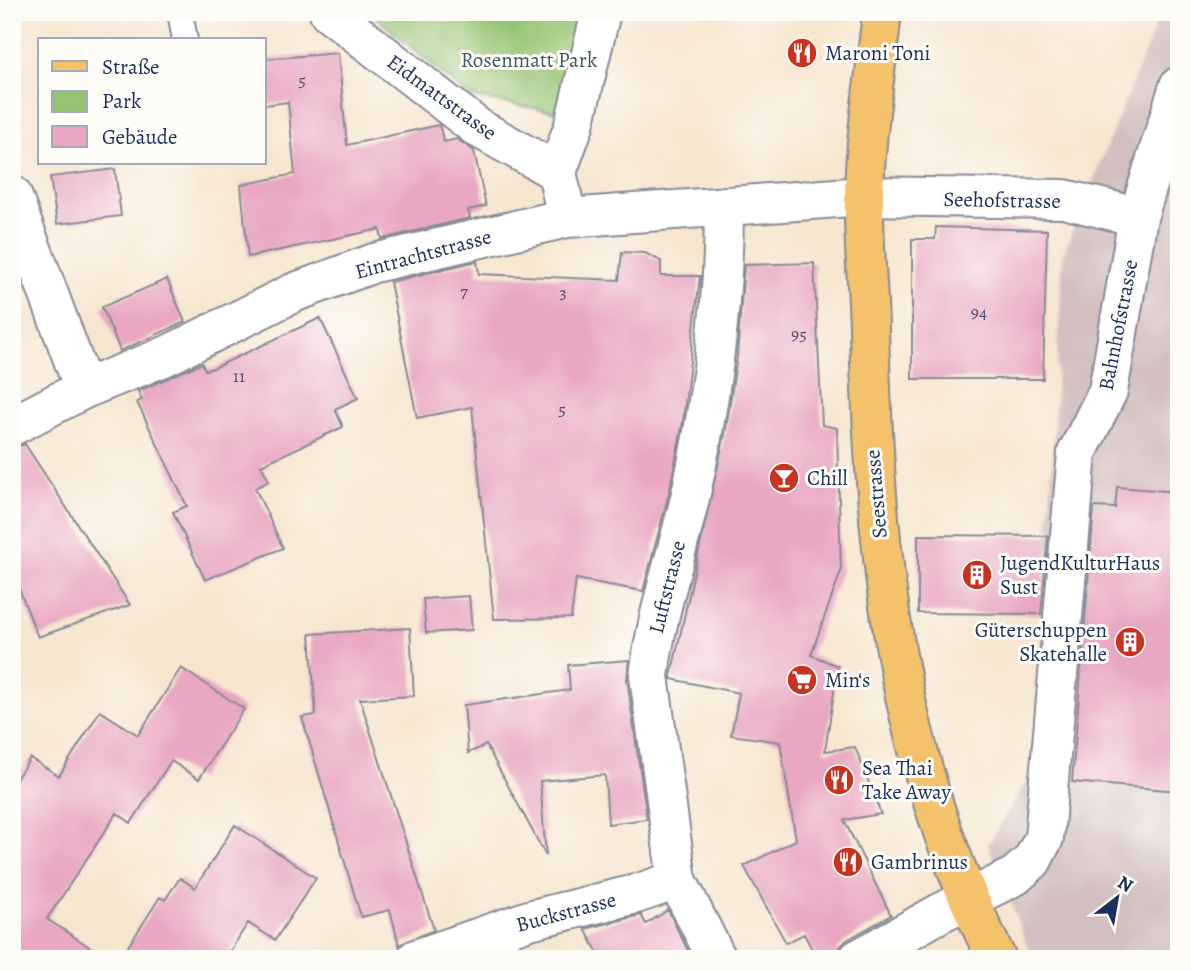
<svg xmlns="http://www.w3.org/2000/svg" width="1191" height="971" font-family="Alegreya,serif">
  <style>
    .industrial { fill: #d2bfc0 }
    .green { fill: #95c371; stroke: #587968; stroke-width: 2 }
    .building { fill: #e9a7c2 }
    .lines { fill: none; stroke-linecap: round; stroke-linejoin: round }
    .lane-casing { stroke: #888a96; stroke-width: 28 }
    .street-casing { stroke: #888a96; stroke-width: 42 }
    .primary-casing { stroke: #888a96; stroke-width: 42 }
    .lane { stroke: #fff; stroke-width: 24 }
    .street { stroke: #fff; stroke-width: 38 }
    .primary { stroke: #f4c26a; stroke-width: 38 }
    .labels { text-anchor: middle; stroke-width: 6; stroke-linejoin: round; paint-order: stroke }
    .number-label { font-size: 18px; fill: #4e4d77 }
    .poi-label { font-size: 21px; fill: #1b2f5e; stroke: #fdfcf7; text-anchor: start }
    .park-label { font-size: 21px; fill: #405b64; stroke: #fdfcf7 }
    .street-label { font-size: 21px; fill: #1b2f5e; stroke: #fdfcf7 }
  </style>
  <rect width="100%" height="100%" fill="#fdfcf7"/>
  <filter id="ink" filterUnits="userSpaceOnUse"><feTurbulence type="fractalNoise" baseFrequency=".0143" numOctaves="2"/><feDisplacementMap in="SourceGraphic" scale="14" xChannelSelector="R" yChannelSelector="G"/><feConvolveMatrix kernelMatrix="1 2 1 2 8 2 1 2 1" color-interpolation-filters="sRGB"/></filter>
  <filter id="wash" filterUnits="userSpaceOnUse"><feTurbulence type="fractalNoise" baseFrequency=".00686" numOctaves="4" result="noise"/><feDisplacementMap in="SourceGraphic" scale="28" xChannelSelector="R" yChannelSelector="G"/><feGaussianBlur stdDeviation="1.57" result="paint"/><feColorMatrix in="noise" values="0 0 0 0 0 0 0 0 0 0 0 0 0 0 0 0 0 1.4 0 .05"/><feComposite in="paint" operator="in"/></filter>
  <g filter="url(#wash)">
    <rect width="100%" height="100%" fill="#f6e6cf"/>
    <path class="industrial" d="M1161 12H1179V959H1032L988 844 1036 766 1063 254Z"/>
    <path class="green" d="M370 12H596L570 114 470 97Z"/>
    <g id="blocks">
      <path class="building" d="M338 53 347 145 439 125 444 142 457 139 474 151 486 206 468 210 470 218 382 239 380 229 248 257 241 185 295 174 288 102 264 105V59Z
        M115 169 121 216 57 224 50 177Z
        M936 227 1047 230 1043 379H912V239H935Z
        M622 252 645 253 661 261V276H700L683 422 669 493 643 591 576 579 571 618 494 619 472 407 417 418 390 282 477 261 479 274 619 280Z
        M814 263 822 425 837 428 841 571 811 655 838 666 825 751 855 747 881 814 844 820 891 915 847 940 839 948 836 959H817L804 934 786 943 744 866 796 840 780 742 731 735 739 693 671 679V676L726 429 737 356 744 265Z
        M167 279 185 322 120 351 102 307Z
        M320 318 358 398 335 409 343 427 261 465 269 481 255 488 283 548 205 580 173 512 187 506 137 402 142 400 138 391 202 363 205 370 214 368Z
        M25 444 130 605 38 637 12 571V448Z
        M1117 487 1179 492V791L1072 782 1094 507 1115 508Z
        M918 535 1048 536 1041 614 918 613Z
        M469 596 472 630 426 633 423 599Z
        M410 628 414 696 360 699 434 930 399 945 390 910 361 917 302 717 316 715 310 634Z
        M629 660 627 679 647 819 608 824 605 775 540 781 546 856 486 745 468 753 464 705 570 690 568 665Z
        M181 668 244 709 199 779 171 761 131 823 117 813 47 919 108 959H12V785L30 758 59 776 100 711 138 735Z
        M235 825 316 878 275 940 248 923 225 959H120L160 897 165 900 180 878 195 888Z
        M668 910 692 959H594L599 955 585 929 641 915 646 924Z"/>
    </g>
  </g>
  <g filter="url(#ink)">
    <use href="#blocks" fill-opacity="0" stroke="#888a96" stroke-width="2"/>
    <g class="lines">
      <g class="lane-casing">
        <path id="lane" d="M180 12 185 40"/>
      </g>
      <g class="street-casing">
        <path id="street" d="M329 12 478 128 557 172 567 218
          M557 172 574 125 601 12
          M12 195 84 389
          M12 426 84 389 166 356 293 293 374 263 567 218 864 196 1064 199 1138 217
          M416 959 529 920 636 894 677 880
          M717 959 677 880 649 676C656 615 676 558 690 498 711 402 724 306 724 206
          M858 959 940 913 1015 876 1032 861 1044 838 1077 453 1108 391 1138 217 1179 86"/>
      </g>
      <g class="primary-casing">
        <path id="primary" d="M882 12C876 73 865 135 864 196 863 240 868 285 869 328 875 554 893 754 997 959"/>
      </g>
      <use href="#lane" class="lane"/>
      <use href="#street" class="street"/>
      <use href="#primary" class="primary"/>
    </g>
  </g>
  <defs>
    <g id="restaurant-disc" transform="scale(1.575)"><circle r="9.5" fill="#c8321e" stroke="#fdfcf7"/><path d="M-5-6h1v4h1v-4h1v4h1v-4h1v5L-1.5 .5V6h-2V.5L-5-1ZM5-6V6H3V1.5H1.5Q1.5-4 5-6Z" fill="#fff"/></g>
    <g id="bar-disc" transform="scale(1.575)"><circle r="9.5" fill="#c8321e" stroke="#fdfcf7"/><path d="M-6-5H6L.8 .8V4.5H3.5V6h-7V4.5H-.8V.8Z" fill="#fff"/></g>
    <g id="building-disc" transform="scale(1.575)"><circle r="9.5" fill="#c8321e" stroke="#fdfcf7"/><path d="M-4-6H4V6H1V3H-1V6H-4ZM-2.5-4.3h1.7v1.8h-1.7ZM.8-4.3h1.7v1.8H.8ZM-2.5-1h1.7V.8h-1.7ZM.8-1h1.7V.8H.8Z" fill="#fff"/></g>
    <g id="supermarket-disc" transform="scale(1.575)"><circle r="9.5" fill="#c8321e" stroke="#fdfcf7"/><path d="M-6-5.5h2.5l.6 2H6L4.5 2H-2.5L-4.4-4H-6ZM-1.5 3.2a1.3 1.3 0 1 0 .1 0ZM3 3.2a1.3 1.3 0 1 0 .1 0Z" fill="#fff"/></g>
  </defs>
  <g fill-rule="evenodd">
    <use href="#restaurant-disc" x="802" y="53"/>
    <use href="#bar-disc" x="784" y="478"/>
    <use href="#building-disc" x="977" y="575"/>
    <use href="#building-disc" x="1130" y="642"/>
    <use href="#supermarket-disc" x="802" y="680"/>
    <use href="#restaurant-disc" x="839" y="780"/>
    <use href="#restaurant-disc" x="848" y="862"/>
  </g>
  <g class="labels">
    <g class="number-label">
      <text x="302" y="86">5</text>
      <text x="464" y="297">7</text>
      <text x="563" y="298">3</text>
      <text x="979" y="318">94</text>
      <text x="799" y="340">95</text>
      <text x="239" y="382">11</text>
      <text x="562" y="415">5</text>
    </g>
    <g class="poi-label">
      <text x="825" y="60">Maroni Toni</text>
      <text x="807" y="485">Chill</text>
      <text x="1000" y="570">JugendKulturHaus<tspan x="1000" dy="24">Sust</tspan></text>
      <text x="1107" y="637" text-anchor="end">Güterschuppen<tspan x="1107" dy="24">Skatehalle</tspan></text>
      <text x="825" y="687">Min‘s</text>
      <text x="862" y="775">Sea Thai<tspan x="862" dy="24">Take Away</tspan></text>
      <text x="871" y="869">Gambrinus</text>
    </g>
    <g class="park-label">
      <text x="529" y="67">Rosenmatt Park</text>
    </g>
    <g class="street-label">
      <text transform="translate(442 97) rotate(36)" y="7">Eidmattstrasse</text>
      <text transform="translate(1002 200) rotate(1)" y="7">Seehofstrasse</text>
      <text transform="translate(423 254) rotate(-15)" y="7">Eintrachtstrasse</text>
      <text transform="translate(1118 325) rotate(-79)" y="7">Bahnhofstrasse</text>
      <text transform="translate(876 494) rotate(-95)" y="7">Seestrasse</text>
      <text transform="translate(667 587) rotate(-76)" y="7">Luftstrasse</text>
      <text transform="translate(566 912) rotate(-15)" y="7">Buckstrasse</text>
    </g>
  </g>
  <rect width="1191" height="971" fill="none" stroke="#fdfcf7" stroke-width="42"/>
  <rect x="38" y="38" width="228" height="126" fill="#fdfcf7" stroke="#a3aaba" stroke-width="2"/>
  <rect x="52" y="61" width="35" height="10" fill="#f4c26a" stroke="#a3aaba" stroke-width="2"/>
  <text x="102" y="74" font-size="21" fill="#1b2f5e">Straße</text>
  <rect x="52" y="91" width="35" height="21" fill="#95c371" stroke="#a3aaba" stroke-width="2"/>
  <text x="102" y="108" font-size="21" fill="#1b2f5e">Park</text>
  <rect x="52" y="126" width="35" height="21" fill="#e9a7c2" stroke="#a3aaba" stroke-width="2"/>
  <text x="102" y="144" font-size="21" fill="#1b2f5e">Gebäude</text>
  <g transform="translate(1117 898) rotate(31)" stroke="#fdfcf7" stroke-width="5" paint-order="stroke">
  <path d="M0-5L12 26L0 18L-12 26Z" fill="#1b2f5e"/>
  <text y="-10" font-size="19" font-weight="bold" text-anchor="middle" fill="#1b2f5e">N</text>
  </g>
</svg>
